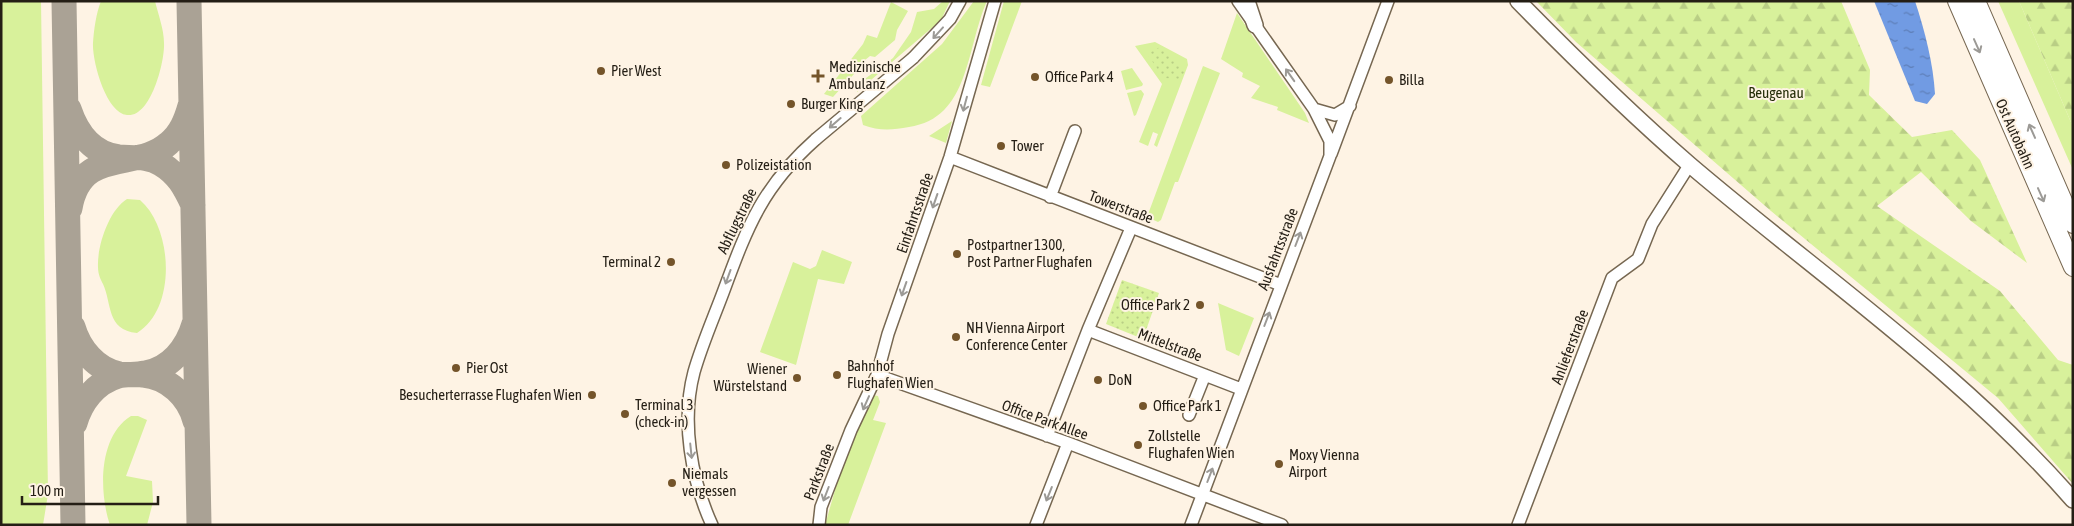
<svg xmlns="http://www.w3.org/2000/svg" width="2074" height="526" font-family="'Asap Condensed',sans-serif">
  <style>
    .grass { fill: #d8f19b }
    .forest { fill: url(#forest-firs) }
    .park { fill: url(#park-dots) }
    .water { fill: url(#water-ripples) }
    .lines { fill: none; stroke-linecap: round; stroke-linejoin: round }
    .taxiway { stroke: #aaa295; stroke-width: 25 }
    .minor-casing { stroke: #766751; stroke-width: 14 }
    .major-casing { stroke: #766751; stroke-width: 18 }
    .highway-casing { stroke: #766751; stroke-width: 20 }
    .minor { stroke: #fff; stroke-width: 11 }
    .major { stroke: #fff; stroke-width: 15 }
    .highway { stroke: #fff; stroke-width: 18 }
    .minor-bridge-casing { stroke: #766751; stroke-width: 14; stroke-linecap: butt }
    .minor-bridge { stroke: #fff; stroke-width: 11 }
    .oneway { stroke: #9c9a96 }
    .poi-dot { fill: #74542a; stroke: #fef3e4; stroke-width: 2 }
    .labels { text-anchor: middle; stroke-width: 4; stroke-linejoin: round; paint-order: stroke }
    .poi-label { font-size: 15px; fill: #241e15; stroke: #fef3e4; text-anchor: start }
    .park-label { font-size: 15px; fill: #252e08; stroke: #fef3e4 }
    .street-label { font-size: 15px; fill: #241e15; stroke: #fef3e4 }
  </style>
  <defs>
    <pattern id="forest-firs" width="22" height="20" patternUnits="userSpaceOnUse" patternTransform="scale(1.25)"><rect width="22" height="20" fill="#d8f19b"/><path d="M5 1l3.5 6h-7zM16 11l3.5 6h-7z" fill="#b9ce85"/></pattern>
    <pattern id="park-dots" width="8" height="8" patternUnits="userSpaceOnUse" patternTransform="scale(1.25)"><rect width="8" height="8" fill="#d8f19b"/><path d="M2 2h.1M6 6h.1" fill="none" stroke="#b9ce85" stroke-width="1.8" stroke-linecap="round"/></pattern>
    <pattern id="water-ripples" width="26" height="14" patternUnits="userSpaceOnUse" patternTransform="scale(1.25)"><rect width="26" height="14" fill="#719be3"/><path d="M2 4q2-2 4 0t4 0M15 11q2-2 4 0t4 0" fill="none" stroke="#5d7eb7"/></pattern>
  </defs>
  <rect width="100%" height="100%" fill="#fef3e4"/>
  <path class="grass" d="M1 1H41L48 494 43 525H1Z
    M101 1H155C158 14 164 29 164 43 165 61 151 118 127 115 106 113 92 61 93 43 94 29 96 14 101 1Z
    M943 1H950L942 18 934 26 857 92 858 84 893 58 911 32 917 12 934 9Z
    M974 1H987C966 48 970 118 909 127 892 130 879 131 863 125L861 116 942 44Z
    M1004 1H1022L990 87 981 85Z
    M1998 1H2019L2073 127V170Z
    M891 2 908 11 897 30 895 40 875 57 870 56 854 69V74L833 97 824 94 863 44 867 35 877 38Z
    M1237 13 1305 113 1309 123 1277 110 1278 107 1251 98 1260 86 1242 77 1243 73 1221 59Z
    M1155 42 1187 59 1188 65 1157 147 1154 145 1158 134 1153 132 1148 146 1139 142 1162 84 1135 46Z
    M1203 66 1220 73 1178 182H1175L1161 220 1158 222 1147 217Z
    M1132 68 1143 84 1142 86 1126 90 1121 71Z
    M1141 90 1144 94 1136 115 1134 116 1127 93Z
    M952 121 946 143 929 136Z
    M127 199 140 200C173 228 177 309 137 333 106 330 112 303 103 284 101 280 98 275 98 267 97 246 109 210 127 199Z
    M822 250 852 262 844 284 818 279 796 365 760 352 793 262 810 269 816 266Z
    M1218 303 1254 318 1239 356 1226 350Z
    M873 395 878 396 880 402 873 420 886 423 848 525H825L841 469 857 428Z
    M131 416H138L147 420 126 476 152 481 153 502 147 525H110C99 493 98 436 131 416Z"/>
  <path class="forest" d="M1536 1H1841L1870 70 1869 95 1912 137 1952 130 1980 160 2027 263 1971 221 1921 172 1877 206 2000 291 2058 360 2073 365V484L1998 398 1771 211 1576 42Z
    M2019 1H2073V127Z"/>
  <path class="park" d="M1162 46 1177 63 1186 67 1182 79 1164 78 1147 54Z
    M1122 280 1159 293 1143 339 1106 324Z"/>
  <path class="water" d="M1874 1H1915C1925 32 1933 62 1935 94L1927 104 1915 101Z"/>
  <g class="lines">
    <path class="taxiway" d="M64 1 73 525
      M189 1 199 525
      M69 109C77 133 93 154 119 157 133 158 148 156 161 164 178 174 185 188 193 205
      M70 208C81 145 138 172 169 143 181 133 186 120 190 106
      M73 327C79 348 96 370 120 374 127 375 135 374 143 375 168 377 189 397 195 421
      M75 423C81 402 95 383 118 376 126 374 136 375 145 373 170 369 187 348 194 324"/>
    <g class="minor-casing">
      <path id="minor" d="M913 58 950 19 960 1
        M1314 109 1335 115 1350 106
        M1331 154 1388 1
        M950 157 1281 285
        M1050 197 1075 131
        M1088 330 1241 389
        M877 375 1068 443 1282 525
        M1189 415 1205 375
        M1047 436 1088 330 1131 228
        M712 525C691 479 681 421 694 372 702 344 714 317 724 290 748 225 763 186 816 139
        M819 525 821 507 851 430 877 375 888 334 950 157 995 1
        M1036 525 1068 443
        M1191 525 1330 156V141L1314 109 1238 1
        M1518 525 1612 278 1638 259 1652 224 1690 164"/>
    </g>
    <g class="major-casing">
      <path id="major" d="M1247 1 1255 25
        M1518 1C1573 57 1631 114 1690 165 1819 275 1961 372 2073 500"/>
    </g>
    <g class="highway-casing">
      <path id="highway" d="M1957 1 2073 267
        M1976 1 2073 224"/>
    </g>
    <use href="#minor" class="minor"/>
    <use href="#major" class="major"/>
    <use href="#highway" class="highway"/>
    <g class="minor-bridge-casing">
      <path id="minor-bridge" d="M816 139 913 58"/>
    </g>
    <use href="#minor-bridge" class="minor-bridge"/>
  </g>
  <defs><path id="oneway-shaft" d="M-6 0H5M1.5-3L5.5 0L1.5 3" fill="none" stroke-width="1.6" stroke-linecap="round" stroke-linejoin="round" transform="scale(1.25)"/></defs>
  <g class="oneway">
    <use href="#oneway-shaft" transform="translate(938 33) rotate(132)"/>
    <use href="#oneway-shaft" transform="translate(1977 46) rotate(66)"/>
    <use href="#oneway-shaft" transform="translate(1290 75) rotate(-125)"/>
    <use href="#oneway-shaft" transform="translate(965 104) rotate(105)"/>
    <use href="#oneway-shaft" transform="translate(835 123) rotate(139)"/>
    <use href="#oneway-shaft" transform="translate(2032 131) rotate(-114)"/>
    <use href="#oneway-shaft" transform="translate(2041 195) rotate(66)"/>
    <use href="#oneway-shaft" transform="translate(935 201) rotate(109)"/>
    <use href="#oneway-shaft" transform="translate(1298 239) rotate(-69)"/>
    <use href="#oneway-shaft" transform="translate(728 277) rotate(110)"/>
    <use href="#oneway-shaft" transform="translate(904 289) rotate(109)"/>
    <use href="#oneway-shaft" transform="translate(1267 319) rotate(-69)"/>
    <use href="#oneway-shaft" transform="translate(866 403) rotate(114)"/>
    <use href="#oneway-shaft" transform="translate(691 451) rotate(84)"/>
    <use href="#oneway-shaft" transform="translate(1210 475) rotate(-69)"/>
    <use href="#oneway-shaft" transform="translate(826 494) rotate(111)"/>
    <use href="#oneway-shaft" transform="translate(1049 494) rotate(112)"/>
  </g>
  <g class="poi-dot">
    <circle cx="601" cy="71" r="5"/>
    <path d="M815.5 68.5h5v5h5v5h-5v5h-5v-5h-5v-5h5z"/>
    <circle cx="1035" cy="77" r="5"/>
    <circle cx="1389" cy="80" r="5"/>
    <circle cx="791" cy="104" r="5"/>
    <circle cx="1001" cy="146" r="5"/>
    <circle cx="726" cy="165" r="5"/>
    <circle cx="957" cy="254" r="5"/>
    <circle cx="671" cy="262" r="5"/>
    <circle cx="1200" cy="305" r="5"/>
    <circle cx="956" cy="337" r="5"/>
    <circle cx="456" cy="368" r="5"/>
    <circle cx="837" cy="375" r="5"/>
    <circle cx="797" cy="378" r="5"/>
    <circle cx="1098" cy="380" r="5"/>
    <circle cx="592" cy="395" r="5"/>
    <circle cx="1143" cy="406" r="5"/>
    <circle cx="625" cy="414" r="5"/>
    <circle cx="1138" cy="445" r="5"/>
    <circle cx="1279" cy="464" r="5"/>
    <circle cx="672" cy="483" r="5"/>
  </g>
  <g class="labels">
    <g class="poi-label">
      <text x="829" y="72">Medizinische<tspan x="829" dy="17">Ambulanz</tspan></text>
      <text x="611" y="76">Pier West</text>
      <text x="1045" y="82">Office Park 4</text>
      <text x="1399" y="85">Billa</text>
      <text x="801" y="109">Burger King</text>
      <text x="1011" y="151">Tower</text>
      <text x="736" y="170">Polizeistation</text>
      <text x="967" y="250">Postpartner 1300,<tspan x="967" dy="17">Post Partner Flughafen</tspan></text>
      <text x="661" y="267" text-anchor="end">Terminal 2</text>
      <text x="1190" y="310" text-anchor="end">Office Park 2</text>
      <text x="966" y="333">NH Vienna Airport<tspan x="966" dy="17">Conference Center</tspan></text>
      <text x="847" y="371">Bahnhof<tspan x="847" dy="17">Flughafen Wien</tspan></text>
      <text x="466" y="373">Pier Ost</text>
      <text x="787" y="374" text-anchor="end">Wiener<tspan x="787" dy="17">Würstelstand</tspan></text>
      <text x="1108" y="385">DoN</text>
      <text x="582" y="400" text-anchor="end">Besucherterrasse Flughafen Wien</text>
      <text x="635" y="410">Terminal 3<tspan x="635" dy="17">(check-in)</tspan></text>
      <text x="1153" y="411">Office Park 1</text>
      <text x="1148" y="441">Zollstelle<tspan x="1148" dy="17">Flughafen Wien</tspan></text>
      <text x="1289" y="460">Moxy Vienna<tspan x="1289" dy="17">Airport</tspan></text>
      <text x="682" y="479">Niemals<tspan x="682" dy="17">vergessen</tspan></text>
    </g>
    <g class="park-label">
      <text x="1776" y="98">Beugenau</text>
    </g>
    <g class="street-label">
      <text transform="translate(2015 134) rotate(66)" y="5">Ost Autobahn</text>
      <text transform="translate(1121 207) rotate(21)" y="5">Towerstraße</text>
      <text transform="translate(915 213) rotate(-71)" y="5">Einfahrtsstraße</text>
      <text transform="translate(737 221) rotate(-64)" y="5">Abflugstraße</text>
      <text transform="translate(1278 249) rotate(-69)" y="5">Ausfahrtsstraße</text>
      <text transform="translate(1170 345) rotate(21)" y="5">Mittelstraße</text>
      <text transform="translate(1570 347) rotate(-69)" y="5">Anlieferstraße</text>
      <text transform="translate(1045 420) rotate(20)" y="5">Office Park Allee</text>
      <text transform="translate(819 472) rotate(-69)" y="5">Parkstraße</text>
    </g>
  </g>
  <rect width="2074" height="526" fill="none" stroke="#241e15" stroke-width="5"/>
  <path d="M22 496v8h136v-8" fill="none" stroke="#241e15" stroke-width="2.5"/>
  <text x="30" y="496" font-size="15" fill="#241e15" stroke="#fef3e4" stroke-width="4" paint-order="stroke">100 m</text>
</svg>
